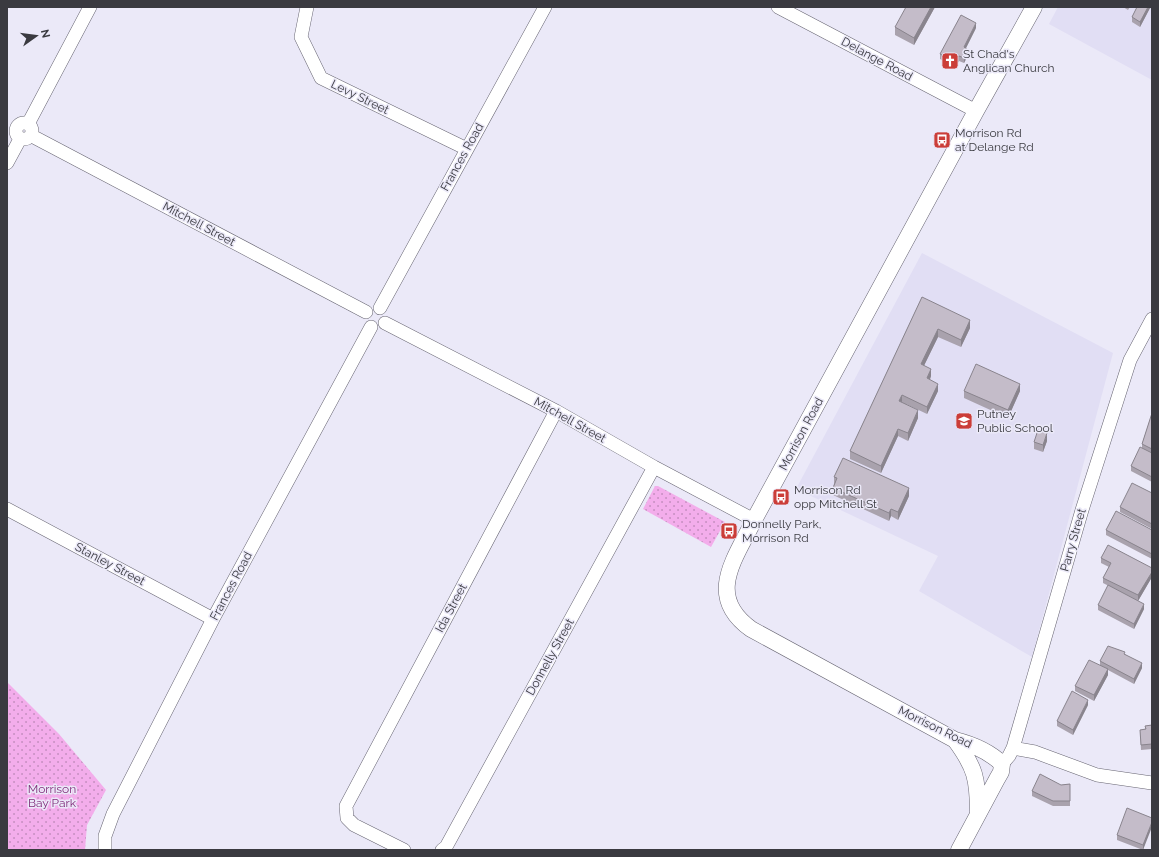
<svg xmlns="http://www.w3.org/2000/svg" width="1159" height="857" font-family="Raleway,sans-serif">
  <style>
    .built { fill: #e1def4 }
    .park { fill: url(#park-dots) }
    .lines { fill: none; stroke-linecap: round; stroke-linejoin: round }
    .minor-casing { stroke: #676572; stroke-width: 14 }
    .tertiary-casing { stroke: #676572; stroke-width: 17 }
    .minor { stroke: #fff; stroke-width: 13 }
    .tertiary { stroke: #fff; stroke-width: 16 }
    .wall { fill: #a9a2ad }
    .shaded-wall { fill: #89848d }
    .building { fill: #c4bcc9; stroke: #89848d }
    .labels { text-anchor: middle; stroke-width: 3; stroke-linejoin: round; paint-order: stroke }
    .poi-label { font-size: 12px; fill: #3a3a40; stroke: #ebe9f8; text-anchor: start }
    .street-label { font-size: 12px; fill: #3a3a40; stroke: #ebe9f8 }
    .park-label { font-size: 12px; fill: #822e7c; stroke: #ebe9f8 }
  </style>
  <defs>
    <pattern id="park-dots" width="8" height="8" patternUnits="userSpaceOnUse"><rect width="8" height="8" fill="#f3adeb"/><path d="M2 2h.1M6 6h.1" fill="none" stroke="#c68ec0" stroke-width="1.8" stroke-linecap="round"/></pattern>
  </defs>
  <rect width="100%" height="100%" fill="#ebe9f8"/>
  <path class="built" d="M1058 7H1152V80L1049 24Z
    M922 253 1113 353 1032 657 919 591 938 556 796 489Z"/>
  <path class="park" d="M655 486H658L725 522 711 547 643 509Z
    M7 682 59 734 106 790 87 825 85 850H7Z"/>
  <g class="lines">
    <g class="minor-casing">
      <path id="minor" d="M307 7 301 37 321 78 467 149
        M778 7 976 111
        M16 131a8 8 0 1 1 16 0a8 8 0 1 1-16 0Z
        M28 124 90 7
        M32 136 366 312
        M7 163 20 139
        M380 308 545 7
        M385 323 556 411 654 467 754 520
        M7 509 213 619
        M1013 748 1035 752 1097 775 1152 783
        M1002 764 1009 756 1013 748 1082 510 1130 360 1152 319
        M105 850V836L113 814 213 619 371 327
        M404 850 354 825 347 818 346 806 556 411
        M442 850 446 847 654 467"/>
    </g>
    <g class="tertiary-casing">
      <path id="tertiary" d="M955 740C975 767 978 779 978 813
        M959 850 997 779 1001 772 1002 764C990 752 971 744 955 740L751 629C705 596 735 559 754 520L976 111 1034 7"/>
    </g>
    <use href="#minor" class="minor"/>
    <use href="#tertiary" class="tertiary"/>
  </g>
  <path class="wall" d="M935 7 914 45 895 35V27Z
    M1123 7H1130L1128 10Z
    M1137 7H1152V9L1150 8 1140 27 1132 22V17Z
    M976 28 966 48 968 55 964 63 959 61 955 67 940 59V54Z
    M922 297 970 328 961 347 938 337 924 365 931 376 930 380 938 391 927 414 906 404 918 418 908 441 898 436 881 473 850 459V451Z
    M964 391H1020L1008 418 964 398Z
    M1152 413V482L1131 471V466L1142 448V444Z
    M1047 441 1043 452 1034 449V442Z
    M834 477 909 496 898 520 891 516 889 521 833 495V488L834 484Z
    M1152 493V529L1120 512V507Z
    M1106 530H1152V559L1106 535Z
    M1101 558 1152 568V577L1138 601 1103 583V578L1109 567 1101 563Z
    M1098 605 1144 609 1134 629 1098 610Z
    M1125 654 1142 668 1134 684 1108 670V675L1094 701 1075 691V686L1100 666V661Z
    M1088 705 1073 735 1057 726V721Z
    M1152 725V749L1141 750 1140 730 1145 729V726Z
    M1070 784V806H1053L1032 796V791L1061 785Z
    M1152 818 1143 850 1117 840V835Z"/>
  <path class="shaded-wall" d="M931 7H935L914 45V38Z
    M1148 7H1150V8L1140 27V22Z
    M976 23V28L964 52V47Z
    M968 50V55L964 63V58Z
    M959 56V61L955 67V62Z
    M970 320V328L961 347V340Z
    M938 329V337L921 372V364Z
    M931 369V376L927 386V378Z
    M938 384V391L927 414V407Z
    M1020 384V391L1008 418V410Z
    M902 395V402L899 401Z
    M918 410V418L908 441V433Z
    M898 429V436L881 473V466Z
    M1047 433V441L1043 452V445Z
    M909 488V496L898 520V512Z
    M891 509V516L889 521V513Z
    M1152 572V577L1138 601V595Z
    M1144 604V609L1134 629V624Z
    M1142 663V668L1134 684V679Z
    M1108 669V675L1094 701V695Z
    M1088 700V705L1073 735V730Z
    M1152 822V827L1143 850V845Z"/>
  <path class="building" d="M906 7H931L914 38 895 27Z
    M1137 7H1148L1140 22 1132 17Z
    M961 15 976 23 964 47 968 50 964 58 959 56 955 62 940 54Z
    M922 297 970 320 961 340 938 329 921 364 931 369 927 378 938 384 927 407 902 395 899 401 918 410 908 433 898 429 881 466 850 451Z
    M976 364 1020 384 1008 410 964 391Z
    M1152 413V449L1142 444Z
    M1038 430 1047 433 1043 445 1034 442Z
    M1140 447 1152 453V477L1131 466Z
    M843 458 909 488 898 512 891 509 889 513 833 488 837 478 834 477Z
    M1132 483 1152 493V524L1120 507Z
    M1116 511 1152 530V554L1106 530Z
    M1108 545 1152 568V572L1138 595 1103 578 1111 563 1101 558Z
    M1108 585 1144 604 1134 624 1098 605Z
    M1108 646 1125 652 1124 654 1142 663 1134 679 1100 661Z
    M1089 660 1108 669 1094 695 1075 686Z
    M1072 691 1088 700 1073 730 1057 721Z
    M1152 725V744L1141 745 1140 730 1146 729 1145 726Z
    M1040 774 1061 785 1070 784V801H1053L1032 791Z
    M1127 808 1152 818V822L1143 845 1117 835Z"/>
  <defs>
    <g id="church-square" transform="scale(0.9)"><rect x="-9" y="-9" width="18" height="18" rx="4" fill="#cb3d38" stroke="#ebe9f8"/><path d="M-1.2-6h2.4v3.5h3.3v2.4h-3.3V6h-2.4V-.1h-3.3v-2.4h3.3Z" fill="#fff"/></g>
    <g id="bus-square" transform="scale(0.9)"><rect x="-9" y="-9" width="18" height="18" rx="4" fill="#cb3d38" stroke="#ebe9f8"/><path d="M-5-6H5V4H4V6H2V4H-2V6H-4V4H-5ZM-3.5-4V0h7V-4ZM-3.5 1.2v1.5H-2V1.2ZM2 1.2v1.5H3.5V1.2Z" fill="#fff"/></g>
    <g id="school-square" transform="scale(0.9)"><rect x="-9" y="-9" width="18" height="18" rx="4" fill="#cb3d38" stroke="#ebe9f8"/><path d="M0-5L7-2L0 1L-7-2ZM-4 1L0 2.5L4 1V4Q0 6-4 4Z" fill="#fff"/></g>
  </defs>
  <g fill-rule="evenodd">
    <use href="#church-square" x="950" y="61"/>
    <use href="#bus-square" x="942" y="140"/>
    <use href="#school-square" x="964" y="421"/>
    <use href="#bus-square" x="781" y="497"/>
    <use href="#bus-square" x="729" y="531"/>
  </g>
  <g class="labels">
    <g class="poi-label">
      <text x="963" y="58">St Chad's<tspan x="963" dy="14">Anglican Church</tspan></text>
      <text x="955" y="137">Morrison Rd<tspan x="955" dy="14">at Delange Rd</tspan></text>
      <text x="977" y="418">Putney<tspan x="977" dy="14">Public School</tspan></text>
      <text x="794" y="494">Morrison Rd<tspan x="794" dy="14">opp Mitchell St</tspan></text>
      <text x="742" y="528">Donnelly Park,<tspan x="742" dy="14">Morrison Rd</tspan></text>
    </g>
    <g class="street-label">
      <text transform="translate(877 59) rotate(28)" y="4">Delange Road</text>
      <text transform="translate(360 97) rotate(26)" y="4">Levy Street</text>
      <text transform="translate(462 157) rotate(-61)" y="4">Frances Road</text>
      <text transform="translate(199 224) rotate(28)" y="4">Mitchell Street</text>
      <text transform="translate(570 420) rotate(29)" y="4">Mitchell Street</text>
      <text transform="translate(801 434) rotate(-62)" y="4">Morrison Road</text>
      <text transform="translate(1073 540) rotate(-74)" y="4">Parry Street</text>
      <text transform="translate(110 564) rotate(28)" y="4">Stanley Street</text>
      <text transform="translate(231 586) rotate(-62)" y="4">Frances Road</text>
      <text transform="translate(451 608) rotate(-62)" y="4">Ida Street</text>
      <text transform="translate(550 657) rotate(-61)" y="4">Donnelly Street</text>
      <text transform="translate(935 727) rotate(26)" y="4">Morrison Road</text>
    </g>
    <g class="park-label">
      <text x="52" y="793">Morrison<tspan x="52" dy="14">Bay Park</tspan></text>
    </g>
  </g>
  <rect width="1159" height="857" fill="none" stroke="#3a3a40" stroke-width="16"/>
  <g transform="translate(36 36) rotate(76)" stroke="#ebe9f8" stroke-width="3" paint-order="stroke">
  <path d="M0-3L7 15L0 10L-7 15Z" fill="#3a3a40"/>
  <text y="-6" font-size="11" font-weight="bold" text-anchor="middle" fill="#3a3a40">N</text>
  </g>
</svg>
